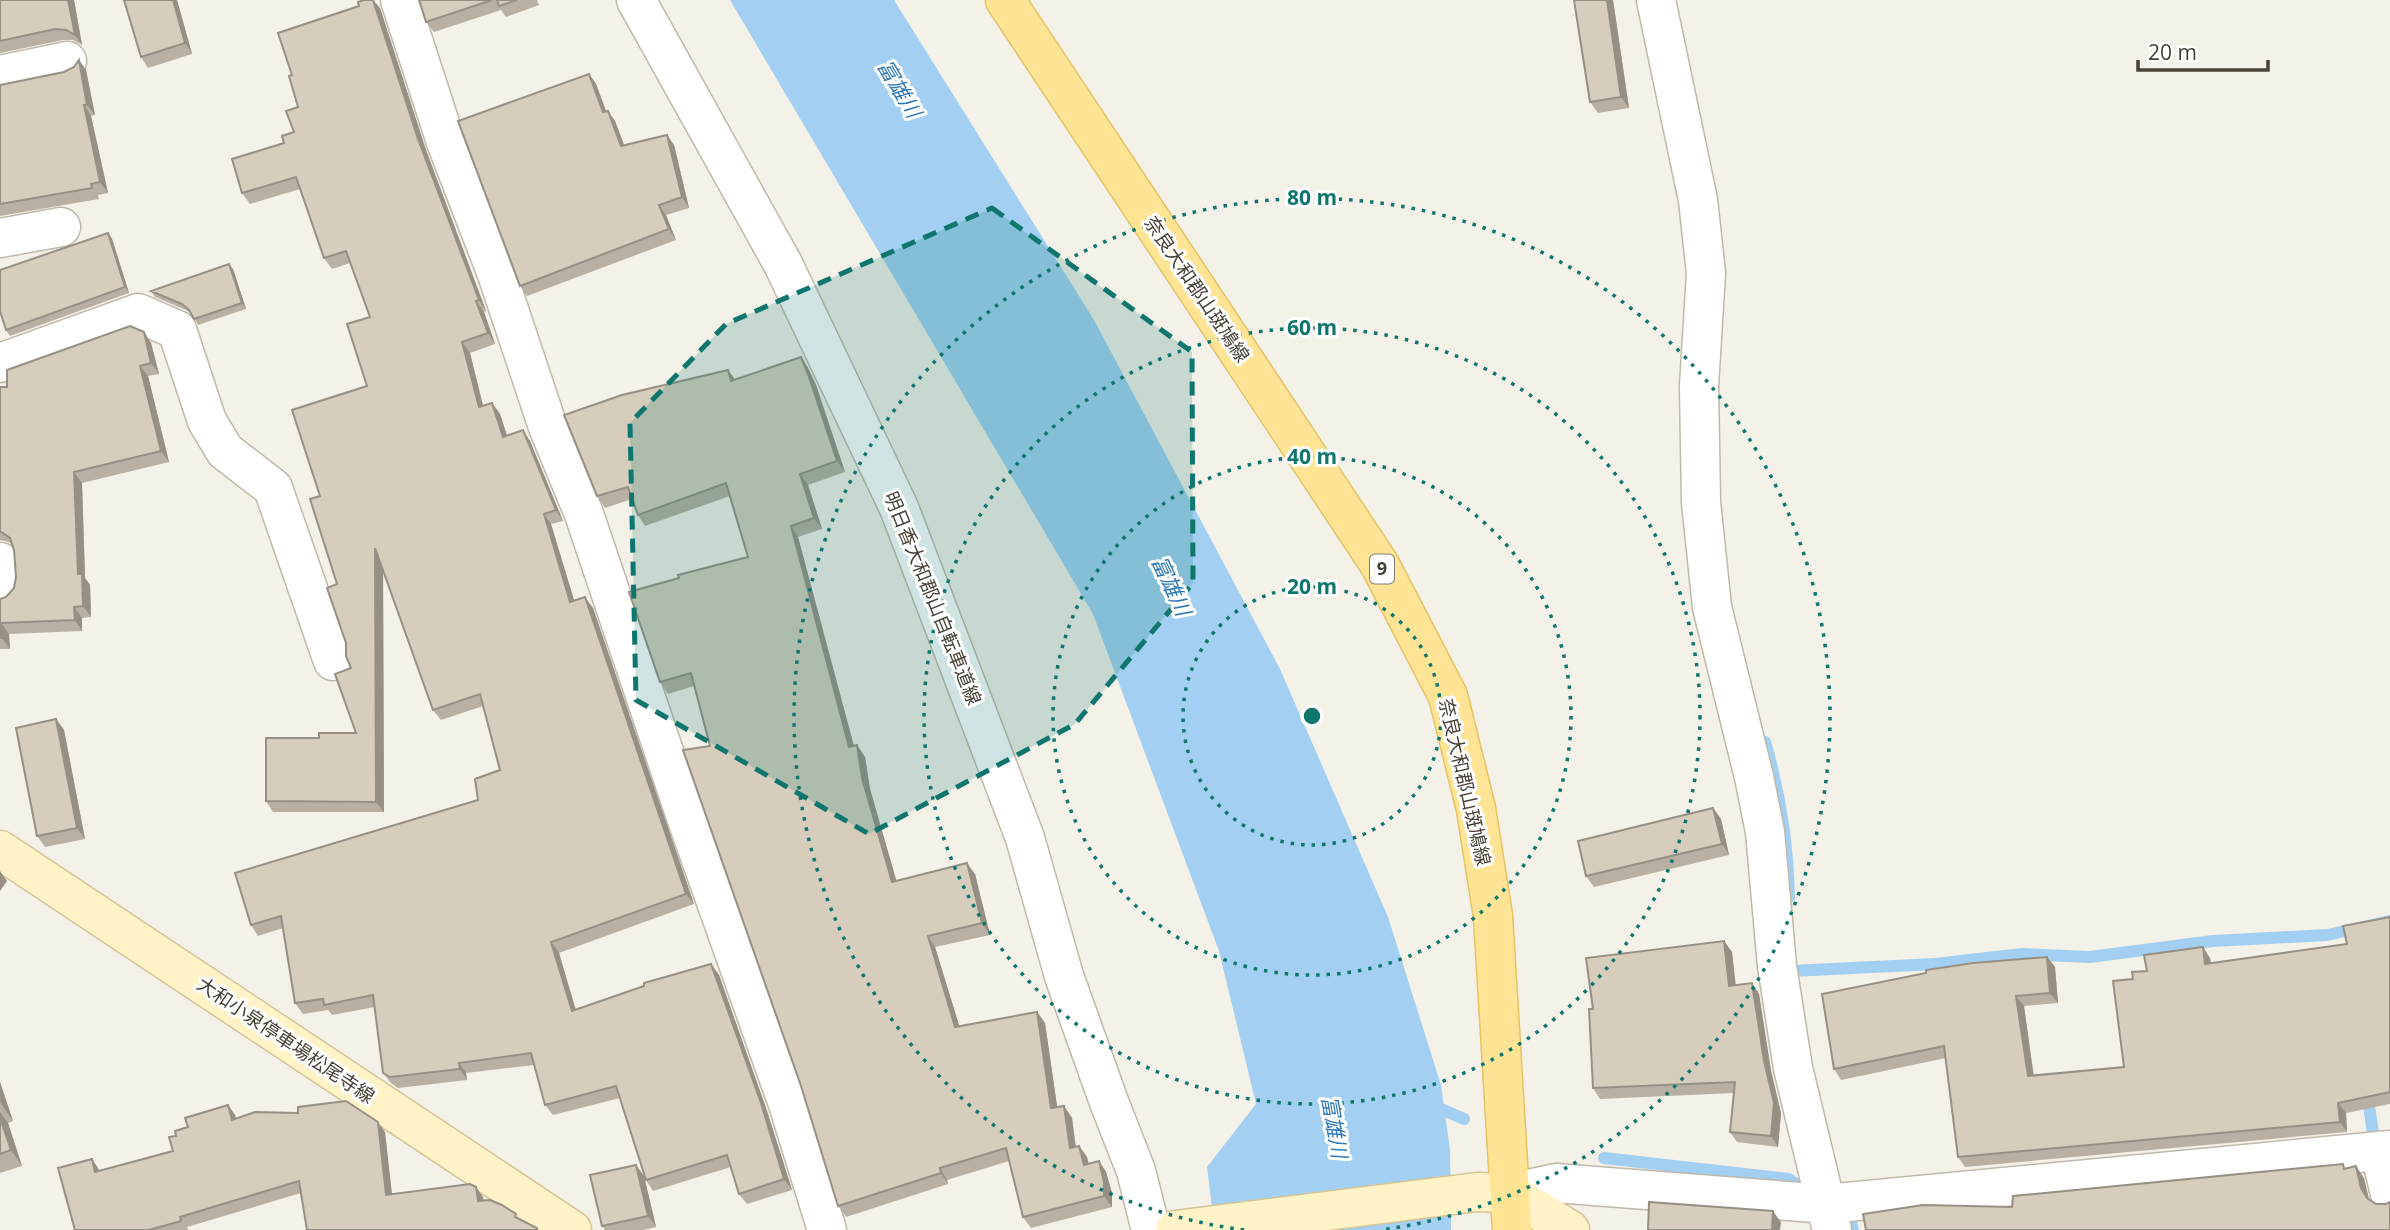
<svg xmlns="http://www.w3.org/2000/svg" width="2390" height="1230" font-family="'Open Sans','Noto Sans JP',sans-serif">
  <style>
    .water { fill: #a3d0f2 }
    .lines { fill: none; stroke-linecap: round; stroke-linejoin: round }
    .stream { stroke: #a3d0f2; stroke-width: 12 }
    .minor-casing { stroke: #c0b9aa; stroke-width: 41 }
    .secondary-casing { stroke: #d5c697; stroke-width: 41 }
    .primary-casing { stroke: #e6c364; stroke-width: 41 }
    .minor { stroke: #fff; stroke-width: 38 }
    .secondary { stroke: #fff3c7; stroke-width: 38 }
    .primary { stroke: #ffe496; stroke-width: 38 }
    .wall { fill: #b8b0a3 }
    .shaded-wall { fill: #969084 }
    .building { fill: #d6cdbd; stroke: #969084; stroke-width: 2 }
    .marked { fill: #0f766e; fill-opacity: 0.2; stroke: #0f766e; stroke-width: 5; stroke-dasharray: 14 9; stroke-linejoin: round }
    .ring { fill: none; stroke: #0f766e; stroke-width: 3.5; stroke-dasharray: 3.5 7 }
    .labels { text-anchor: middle; stroke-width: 6; stroke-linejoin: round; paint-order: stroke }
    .shield { fill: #fff; stroke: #7f7a72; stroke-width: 2 }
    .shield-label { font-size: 18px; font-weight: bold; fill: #484136 }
    .street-label { font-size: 19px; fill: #484136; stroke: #fff }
    .water-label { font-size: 21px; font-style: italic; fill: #2d79b7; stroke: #fff }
    .centre { fill: #0f766e; stroke: #fff; stroke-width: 3.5 }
    .ring-label { font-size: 21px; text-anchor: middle; font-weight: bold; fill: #0f766e; stroke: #fff; stroke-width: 6; stroke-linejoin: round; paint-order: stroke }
  </style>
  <rect width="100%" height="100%" fill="#f4f1e8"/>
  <path class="water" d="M730 0H894L1094 320 1280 669 1388 917 1441 1085 1450 1150 1451 1230H1215L1207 1167 1256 1104 1219 951 1093 614Z"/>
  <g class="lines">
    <path class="stream" d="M1765 742C1780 793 1788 844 1789 897
      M1791 971 1935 964 2022 954 2090 957 2213 941 2327 935 2390 921
      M2367 1092 2374 1140
      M1432 1105 1464 1119
      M1604 1158 1789 1179 1805 1191
      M1846 1205 1853 1230"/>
    <g class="minor-casing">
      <path id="minor" d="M400 0 446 142 497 274 548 427 584 514 687 820 788 1104 827 1230
        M636 0 783 264 899 508 1025 838 1064 976 1109 1102 1136 1171 1151 1230
        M1656 0 1698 200 1706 273 1699 386 1701 502 1712 607 1754 777 1765 832 1777 966 1793 1068 1832 1230
        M0 75 67 61
        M0 238 61 227
        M0 363 138 313 177 330 207 421 225 451 273 488 333 661
        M0 562 2 589
        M2380 1152 2390 1194
        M1510 1193 1556 1183 1826 1204 2390 1150"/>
    </g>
    <g class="secondary-casing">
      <path id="secondary" d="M0 850 572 1230
        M1175 1230 1477 1192 1510 1193 1570 1230"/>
    </g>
    <g class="primary-casing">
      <path id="primary" d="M1005 0 1380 565 1448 696 1476 809 1493 916 1512 1230"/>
    </g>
    <use href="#minor" class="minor"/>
    <use href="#secondary" class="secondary"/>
    <use href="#primary" class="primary"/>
  </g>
  <path class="wall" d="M0 0H74L82 45 73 40H63L0 53Z
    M124 0H177L192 54 148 68 141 57Z
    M419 0H537L539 5 506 17 501 10 434 32 426 22Z
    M1574 0H1613L1629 108 1598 113 1590 102Z
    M359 6 380 8 426 150 486 311 484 312 495 344 470 353 483 406 492 403 500 414 507 436 530 441 563 521 551 524 574 601 593 608 694 904 559 953 576 1010 711 964 719 975 767 1111 792 1190 747 1204 739 1194 731 1167 653 1191 646 1180 620 1098 553 1115 545 1105 534 1065 466 1073 467 1080 398 1088 391 1083 383 1073 375 1007 332 1015 328 1010 303 1014 295 1003 283 928 258 936 251 925 478 800 500 770 483 706 441 720 433 710 383 569 384 812H273L266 801 319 738 356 733 351 668 337 584 320 496 367 386 370 317 350 263 332 269 324 258 300 189 250 204 242 193 294 132 298 107 292 75Z
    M79 60 86 70 95 115 91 116 108 193 98 195 99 199 0 216V85L64 72 74 67Z
    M589 74 596 84 606 111 615 121 624 145H674L689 208 666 215 676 240 527 296 520 286Z
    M108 233 112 239 129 293 10 336 6 330Z
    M233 269 246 309 198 325 192 314 186 310 155 297 151 291Z
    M144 332 151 343 159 374 148 376 169 462 82 483 85 578 90 585 91 617 82 618V631L9 634 10 649H0V599L6 597 14 588 16 577 14 550 13 545 9 542 0 540V387H7Z
    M801 357 808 368 816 385 845 472 808 485 822 529 798 537 854 746 857 745 865 757 870 789 896 881 975 874 990 935 935 947 959 1026 1037 1012 1045 1023 1057 1107 1064 1106 1072 1118 1076 1147 1079 1146 1087 1157 1088 1164 1099 1161 1106 1172 1112 1193V1207L1031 1228 1023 1217 1009 1161 947 1180 948 1184 846 1217 838 1206 710 746 694 686 668 694 660 682 748 557 730 496 645 526 638 515 632 499 605 508 597 496 728 370 735 380Z
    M56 719 64 730 85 839 45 847 37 836Z
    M1713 808 1721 819 1729 855 1594 887 1586 876Z
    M2390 917V1104L2346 1113 2347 1132 1965 1167 1958 1157 1946 1058 1841 1080 1834 1069 2047 957 2055 967 2058 1003 2024 1006 2034 1076 2124 1067 2133 979 2147 971 2210 958 2211 963 2347 944Z
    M1724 941 1732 952 1735 985 1752 983 1759 994 1771 1071 1781 1113 1778 1147 1737 1142 1730 1132 1734 1093 1600 1099 1593 1088V1009Z
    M0 1082 13 1121 8 1123 22 1166 0 1173Z
    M228 1105 235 1115 236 1118 385 1132 392 1194 483 1197 484 1201 537 1228 539 1230H307L301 1193 187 1227 188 1230H75L98 1168 99 1171 173 1151 176 1136 188 1127Z
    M644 1176 656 1227 643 1230H605L602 1226Z"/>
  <path class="shaded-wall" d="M68 0H74L82 45 75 35Z
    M173 0H177L192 54 185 43Z
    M373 0 380 8 426 150 486 311 479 300 418 139Z
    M1607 0H1613L1629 108 1621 97Z
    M79 60 86 70 95 115 87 105Z
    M589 74 596 84 610 122 603 112Z
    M84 105 91 116 108 193 100 182Z
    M608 111 615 121 628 156 621 146Z
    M667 135 674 145 689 208 682 197Z
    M659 205 666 215 676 240 669 229Z
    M108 233 112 239 129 293 125 287Z
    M229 264 233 269 246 309 242 303Z
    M476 301 484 312 495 344 488 333Z
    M144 332 151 343 159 374 151 363Z
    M462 342 470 353 486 418 479 407Z
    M801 357 808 368 816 385 845 472 837 461Z
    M140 366 148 376 169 462 161 451Z
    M728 370 736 381H731Z
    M492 403 500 414 511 448 503 437Z
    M523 430 530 441 563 521 556 510Z
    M74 472 82 483 85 578 90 585 91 617 83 606 78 574Z
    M800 474 808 485 822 529 814 518Z
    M544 514 551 524 578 613 570 602Z
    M791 526 798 537 857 758 849 747Z
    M375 548 383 559 384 812 376 802Z
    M585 597 593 608 694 904 686 894Z
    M74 607 82 618V631L75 620Z
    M1 623 9 634 10 649 2 638Z
    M56 719 64 730 85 839 77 828Z
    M857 745 865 757 870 789 900 893 892 882 862 778Z
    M1713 808 1721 819 1729 855 1722 844Z
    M967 863 975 874 990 935 982 923Z
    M0 871 7 881 0 891Z
    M928 936 935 947 963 1038 955 1027Z
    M1724 941 1732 952 1737 996 1729 986Z
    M551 942 559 953 579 1022 572 1011Z
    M2203 947 2210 958 2212 974 2205 964Z
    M2047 957 2055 967 2058 1003 2050 993Z
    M711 964 719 975 767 1111 792 1190 784 1179Z
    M1752 983 1759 994 1771 1071 1781 1113 1778 1147 1771 1136 1764 1061Z
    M2016 996 2024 1006 2035 1087 2028 1076Z
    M1037 1012 1045 1023 1059 1119 1051 1108Z
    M459 1063 466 1073 467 1080 460 1069Z
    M0 1082 13 1121 2 1105 0 1101Z
    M2338 1103 2346 1113 2347 1132 2340 1122Z
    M228 1105 235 1115 239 1129 232 1120Z
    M1064 1106 1072 1118 1077 1159 1070 1148Z
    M0 1112 8 1123 22 1166 11 1150 0 1118Z
    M378 1122 385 1132 393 1205 386 1195Z
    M1079 1146 1087 1157 1092 1176 1084 1165Z
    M92 1159 98 1168 102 1182 95 1172Z
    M1099 1161 1106 1172 1112 1193V1207L1104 1196Z
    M636 1165 644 1176 656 1227 648 1216Z
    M2356 1166 2364 1178 2369 1199 2367 1198 2361 1188Z
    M940 1168 947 1180 948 1184 941 1173Z
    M476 1187 483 1197 485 1211 478 1201Z
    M1773 1211 1781 1222 1780 1230H1772Z"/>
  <path class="building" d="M0 0H68L75 35 66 30 55 29 0 41Z
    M124 0H173L185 43 141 57Z
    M364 0H373L418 139 479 300 476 301 488 333 462 342 479 407 492 403 503 437 523 430 556 510 544 514 570 602 585 597 686 894 551 942 572 1011 644 986V983L711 964 760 1100 784 1179 739 1194 727 1155 646 1180 616 1086 545 1105 531 1053 459 1063 460 1069 390 1077 383 1073 373 995 324 1005 323 999 295 1003 281 916 251 925 235 873 478 800 475 779 500 770 480 694 433 710 375 548 376 802 266 801V738H319V733H356L335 674 351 668 346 656V643L327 588 337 584 310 499 320 496 292 410 367 386 347 324 370 317 346 251 324 258 296 177 242 193 232 159 284 143 282 136 294 132 286 111 298 107 289 76 292 75 278 33 359 6 358 2Z
    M419 0H492L426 22Z
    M497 0H517L499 6Z
    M1574 0H1607L1621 97 1590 102Z
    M79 60 87 105H84L100 182 91 184 92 188 0 204V85L64 72 74 67Z
    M589 74 603 112 608 111 621 146 667 135 682 197 659 205 669 229 520 286 458 121Z
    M108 233 125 287 6 330 0 311V270Z
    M229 264 242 303 194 319 189 310 182 304 151 291Z
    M130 326 144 332 151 363 140 366 161 451 74 472 78 574H82L83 606 74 607 75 620 1 623 2 638H0V599L6 597 14 588 16 577 14 550 10 538 0 531V387H7V370Z
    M801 357 808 374 837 461 800 474 814 518 791 526 849 747 857 745 862 778 892 882 967 863 982 923 928 936 955 1027 1037 1012 1051 1108 1064 1106 1070 1148 1079 1146 1084 1165 1099 1161 1104 1182V1196L1023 1217 1006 1148 940 1168 941 1173 838 1206 801 1086 683 750 710 746 691 673 660 682 629 592 679 578 678 575 748 557 726 483 638 515 628 487 597 496 564 415 622 395 728 370 731 381Z
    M56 719 77 828 37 836 16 728Z
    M1713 808 1722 844 1586 876 1578 841Z
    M2390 917V1092L2338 1103 2340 1122 1958 1157 1944 1046 1834 1069 1822 994 1926 973V970L1973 963 2047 957 2050 993 2016 996 2028 1076 2124 1067 2113 981 2133 979 2132 972 2147 971 2144 955 2203 947 2205 964 2347 944 2343 926Z
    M1724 941 1729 986 1752 983 1764 1061 1774 1103 1771 1136 1730 1132 1735 1082 1593 1088 1589 1009H1593L1586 958Z
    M346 1101 378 1122 386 1195 470 1184 476 1187 478 1201 490 1200 502 1205 516 1214 515 1217 537 1228V1230H307L299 1181 180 1217 181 1221 149 1230H75L58 1168 92 1159 95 1172 173 1151 169 1137 176 1136 175 1131 188 1127 185 1118 228 1105 232 1120 255 1112 298 1113V1107Z
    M0 1118 11 1150 0 1154Z
    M2343 1164 2344 1169 2356 1166 2361 1188 2367 1198 2376 1204H2386L2390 1202V1230H1866L1863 1214 1923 1205 2012 1207 2013 1196Z
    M636 1165 648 1216 602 1226 590 1175Z
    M1649 1202 1773 1211 1772 1230H1648Z"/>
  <path class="marked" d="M992 208 1192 352 1193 583 1075 724 869 834 636 700 630 423 726 324Z"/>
  <g class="ring">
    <circle cx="1312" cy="716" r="129"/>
    <circle cx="1312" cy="716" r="259"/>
    <circle cx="1312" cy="716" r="388"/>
    <path d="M1244 1230A518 518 0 1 1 1380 1230"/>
  </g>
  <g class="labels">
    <rect class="shield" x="1370" y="554.5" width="24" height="29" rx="5"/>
    <g class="shield-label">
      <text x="1382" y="575">9</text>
    </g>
    <g class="street-label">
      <text transform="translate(1197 289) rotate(56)" y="7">奈良大和郡山斑鳩線</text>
      <text transform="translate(933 598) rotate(68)" y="7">明日香大和郡山自転車道線</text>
      <text transform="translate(1465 782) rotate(77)" y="7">奈良大和郡山斑鳩線</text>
      <text transform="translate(286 1040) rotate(34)" y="7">大和小泉停車場松尾寺線</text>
    </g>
    <g class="water-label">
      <text transform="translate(899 89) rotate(59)" y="7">富雄川</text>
      <text transform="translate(1171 586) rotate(65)" y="7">富雄川</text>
      <text transform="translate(1334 1127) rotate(80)" y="7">富雄川</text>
    </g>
  </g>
  <circle cx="1312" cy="716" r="10" class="centre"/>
  <g class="ring-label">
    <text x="1312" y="205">80 m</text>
    <text x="1312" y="335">60 m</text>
    <text x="1312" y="464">40 m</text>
    <text x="1312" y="594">20 m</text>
  </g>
  <path d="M2138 60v10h130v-10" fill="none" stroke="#484136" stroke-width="3.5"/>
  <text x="2148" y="60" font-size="21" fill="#484136" stroke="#ffffff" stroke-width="5" paint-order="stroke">20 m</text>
</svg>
